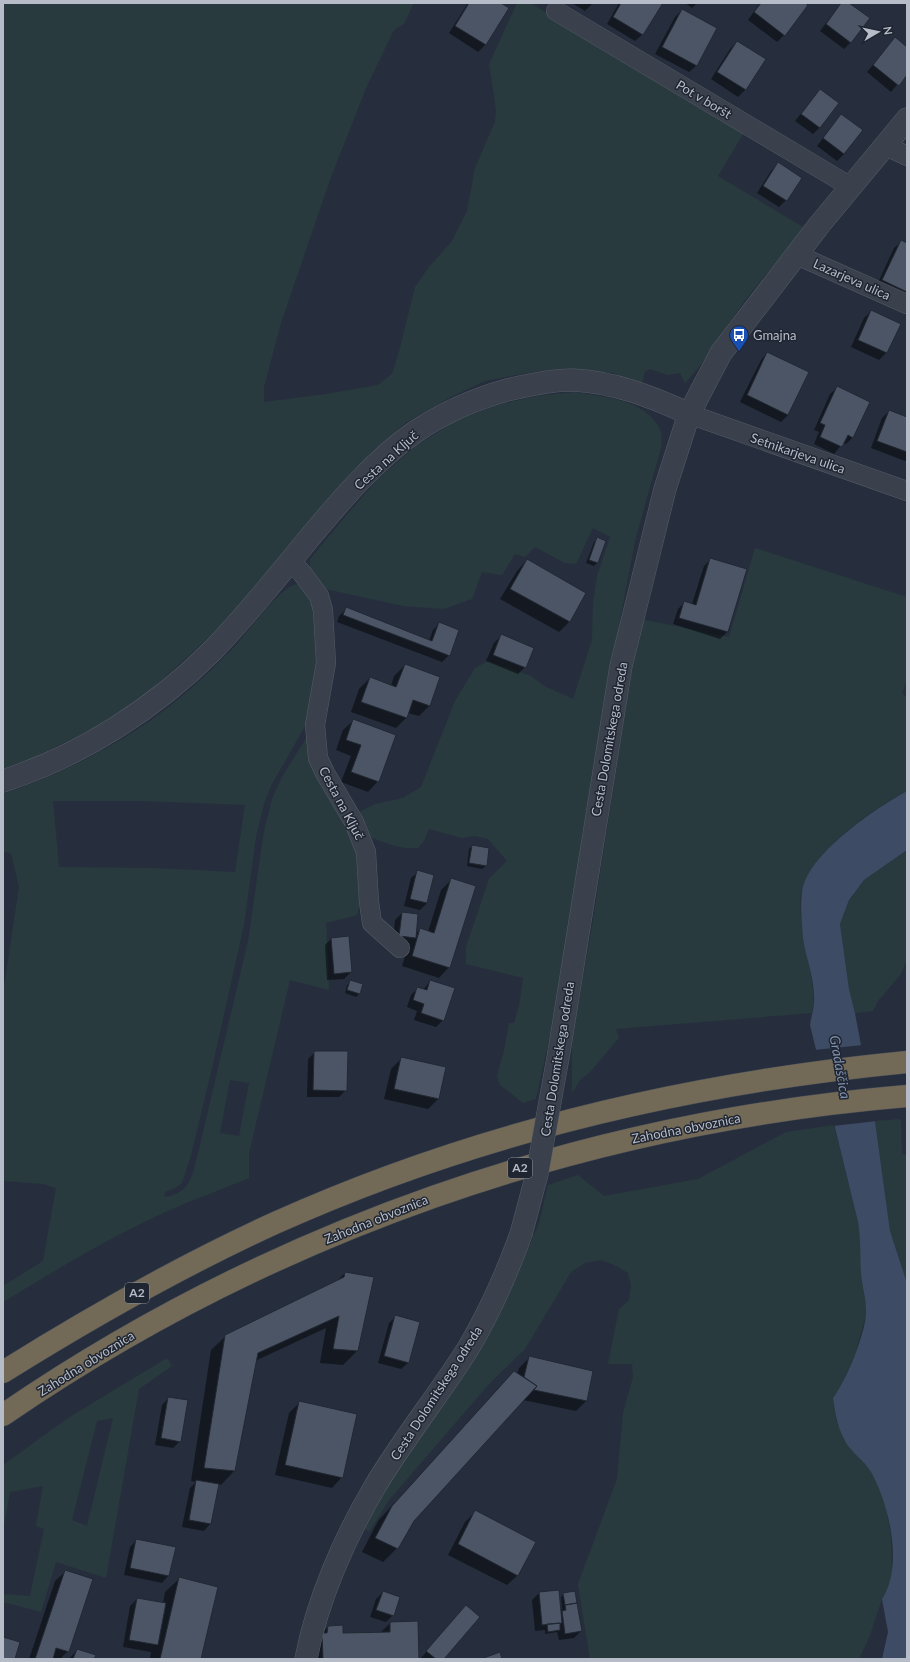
<svg xmlns="http://www.w3.org/2000/svg" width="910" height="1662" font-family="Lato,sans-serif">
  <style>
    .green { fill: #283a3e; fill-rule: evenodd }
    .water { fill: #3d4b64 }
    .pier { fill: #262e3d }
    .shadow { fill: #0007 }
    .building { fill: #4c5565; stroke: #212834 }
    .lines { fill: none; stroke-linecap: round; stroke-linejoin: round }
    .minor-casing { stroke: #555c68; stroke-width: 20 }
    .tertiary-casing { stroke: #555c68; stroke-width: 23 }
    .motorway-casing { stroke: #424955; stroke-width: 23 }
    .minor { stroke: #3a414d; stroke-width: 19 }
    .tertiary { stroke: #3a414d; stroke-width: 22 }
    .motorway { stroke: #726957; stroke-width: 22 }
    .tertiary-bridge-casing { stroke: #555c68; stroke-width: 23; stroke-linecap: butt }
    .tertiary-bridge { stroke: #3a414d; stroke-width: 22 }
    .labels { text-anchor: middle; stroke-width: 3; stroke-linejoin: round; paint-order: stroke }
    .shield { fill: #1f2632; stroke: #898f9b; stroke-width: 1 }
    .shield-label { font-size: 12px; font-weight: bold; fill: #b6bcc8 }
    .street-label { font-size: 13px; fill: #b6bcc8; stroke: #1f2632 }
    .poi-label { font-size: 13px; fill: #b6bcc8; stroke: #1f2632; text-anchor: start }
    .water-label { font-size: 14px; font-style: italic; fill: #7f90ad; stroke: #1f2632 }
  </style>
  <rect width="100%" height="100%" fill="#262e3d"/>
  <path class="green" d="M3 3H414L404 24 394 30 367 86 331 177 281 323 264 387V402L326 394 378 385 392 374 400 348 415 287 429 267 452 241 467 211 475 168 495 122 496 110 489 64 517 3H530L746 129 718 176 803 227C784 256 759 280 739 309 721 333 706 362 685 383L680 373 668 375 650 369 645 372 642 383 613 373 557 369 527 373 485 381 451 397 407 422 372 452 327 500 254 589 216 631 143 697 102 724 31 759 3 769Z
    M575 392C604 397 645 399 660 429 662 433 661 440 662 444L635 541 621 615 594 774 583 829 563 976 536 1099 523 1103 500 1085 497 1076 504 1051 509 1023H514L519 1006 523 978 466 964V947L489 879 507 861 488 839 475 836 462 838 429 829 424 841 418 848C401 850 386 843 370 837L357 813 375 804 403 798 421 787 455 701 475 668 488 661 531 676 544 686 573 699 592 640 593 604 597 576 610 537 593 528 576 564 565 563 535 547 525 557 515 554 502 575 482 572 472 599 444 609 403 606 321 588 310 569V559L344 518 378 479 416 446 454 422 493 406 536 396Z
    M755 548 907 597V680L902 693 907 697V791C871 810 815 849 802 889 798 904 802 923 804 938 807 964 817 987 812 1013L616 1029 619 1038 590 1072 580 1080 572 1093V1040L593 920 631 672 641 619 729 637Z
    M296 584 303 586 311 600 317 627 318 659 308 721 271 786 264 804 256 837 244 925 212 1068 191 1155 182 1183 175 1188 165 1192 164 1197C192 1194 193 1172 199 1149L248 941 264 831 272 799 282 777 308 735 354 838 359 868V907L357 915 326 923 328 958 329 990 290 980 249 1153V1178C215 1192 181 1204 148 1220 98 1244 51 1273 3 1302V1286L43 1261 56 1188 43 1184 3 1181V993L19 887 11 853 3 852V794C73 770 141 734 196 684 211 671 224 657 237 644 251 628 278 590 296 584ZM53 801H142L245 805 235 872 153 868 59 867ZM230 1080 249 1083 239 1136 220 1133Z
    M907 850V959L901 974 878 1001 873 1011 855 1013 849 989 840 924 849 900 864 880Z
    M901 1119 902 1154 907 1155V1283L890 1231 875 1121Z
    M834 1125 858 1222 861 1239V1274L867 1311 855 1355 840 1388 833 1398 836 1419 844 1440 870 1470 878 1485 885 1502 891 1536 892 1572 888 1591 882 1599 869 1638 859 1659H590L578 1584 617 1479 623 1413 633 1377 632 1364H608L619 1309 629 1300 631 1285 628 1273 614 1265 601 1260 585 1263 571 1272 525 1349 489 1384 389 1500 369 1532 363 1528 385 1489 472 1362 513 1284 539 1223 548 1185 578 1175 604 1196 698 1179 786 1132Z
    M167 1358 172 1366 139 1389 106 1578 56 1562 41 1612 3 1602V1594L30 1596 44 1529 36 1526 43 1486 10 1492 3 1532V1465L68 1418ZM113 1418 87 1526 72 1520 97 1421Z"/>
  <path class="water" d="M907 791V850L864 880 849 900 840 924 849 989 855 1013 875 1121 890 1231 907 1283V1659H882L888 1632 882 1599C904 1566 889 1504 871 1472 864 1460 850 1452 844 1439 837 1426 835 1412 833 1398 846 1381 867 1331 866 1310 866 1298 862 1286 861 1273 860 1256 861 1239 858 1222L810 1025C811 1017 814 1009 814 1001 815 979 806 959 803 938 802 923 800 907 802 892 807 854 876 808 907 791Z"/>
  <path class="pier" d="M863 1045 877 1121 833 1126 814 1050Z"/>
  <path class="shadow" d="M468 3H499L508 9 485 45 478 52 449 33Z
    M572 3H593L585 11Z
    M619 3H662L642 35 635 41 607 24Z
    M685 3H697L692 8Z
    M760 3H803L784 35 777 42 748 20Z
    M841 3H847L851 42 844 49 820 31Z
    M682 10 716 29 696 66 689 72 655 54 675 17Z
    M895 38 907 48V73L891 92 867 72Z
    M737 42 765 59 745 90 738 97 711 79 730 49Z
    M820 90V127L813 134 795 121Z
    M841 115 844 154 837 161 817 146Z
    M778 164 800 178 786 200 779 207 757 193 771 171Z
    M901 242 907 244V298L876 287 894 248Z
    M871 311 899 324 886 353 879 360 851 347 864 318Z
    M767 353 788 415 781 422 740 402 761 360Z
    M837 388 853 437 846 444 843 443 834 454 814 444 819 432 814 430 830 394Z
    M889 411 907 418V459L905 461 871 448 882 418Z
    M597 539V563L594 566 586 563 594 542Z
    M711 559 746 569 727 632 720 639 673 624 678 609 685 602 692 604 704 566Z
    M527 560 585 593 569 622 559 632 500 599 517 571Z
    M346 609 429 641 433 630 440 623 449 655 442 662 337 622 339 616Z
    M501 636 525 667 518 674 486 661 494 643Z
    M405 665 439 678 429 706 419 716 408 713 406 718 396 728 351 712 359 689 370 678 391 686 394 676Z
    M354 720 378 781 368 792 341 782 351 756 336 750 343 730Z
    M472 846 486 866 482 869 467 866 469 849Z
    M418 872 427 903 420 910 404 906 411 878Z
    M452 879 449 967 439 978 402 966 409 944 393 942 395 920 402 913 415 935 420 929 428 932 441 890Z
    M331 939 351 972 344 979 327 980 325 945Z
    M430 981 443 1020 436 1027 414 1020 417 1011 407 1007 411 995 418 988 423 990Z
    M350 982 360 993 356 997 345 993 347 985Z
    M315 1052 346 1090 339 1097H307L308 1059Z
    M402 1058 445 1068 438 1099 428 1109 384 1099 391 1069Z
    M345 1273 357 1351 343 1365 320 1363 326 1328 255 1361 234 1471 221 1485 218 1484 210 1524 204 1531 182 1527 190 1488 196 1482 191 1481 211 1350 226 1336 337 1281Z
    M396 1316 408 1363 401 1369 378 1363 389 1323Z
    M529 1358 592 1371 586 1401 576 1411 523 1400 413 1520 397 1548 383 1562 362 1552 378 1521 501 1386 517 1374 519 1368Z
    M169 1398 180 1441 173 1448 155 1445 162 1405Z
    M300 1402 342 1477 332 1488 275 1475 289 1413Z
    M475 1512 518 1575 507 1585 448 1555 465 1522Z
    M137 1540 168 1576 162 1583 124 1575 130 1547Z
    M66 1571 68 1651 60 1659H29L55 1581Z
    M179 1579 200 1659H150L151 1652 123 1647 130 1606 137 1599 163 1604 165 1592Z
    M558 1591 560 1611 562 1609 561 1597 564 1594 581 1631 574 1638 559 1640 557 1632 545 1634V1630L535 1631 532 1600 539 1593Z
    M383 1592 393 1615 386 1622 370 1617 376 1599Z
    M460 1614 443 1659H420Z
    M390 1623 418 1659H313L317 1637 328 1627 342 1634 380 1633Z
    M77 1650 93 1659H69Z"/>
  <path class="building" d="M469 3H501L509 8 486 45 455 26Z
    M621 3H663L643 35 613 17Z
    M761 3H805L808 5 785 36 754 12Z
    M841 3H849L870 18 851 43 826 24Z
    M682 9 717 28 697 66 662 47Z
    M895 37 907 47V75L899 86 873 65Z
    M737 41 766 59 746 90 717 72Z
    M820 89 839 103 820 128 801 114Z
    M841 114 863 130 844 154 823 138Z
    M778 162 802 178 787 201 763 186Z
    M901 240 907 243V292L882 280Z
    M871 310 901 324 887 353 858 340Z
    M767 352 809 372 788 415 747 395Z
    M837 386 870 402 853 438 848 435 842 447 820 437 825 425 820 423Z
    M889 410 907 417V452L877 441Z
    M597 537 606 541 598 563 589 560Z
    M710 558 747 569 728 632 679 618 684 601 696 605Z
    M527 559 586 593 570 622 510 589Z
    M346 607 432 641 439 622 459 630 450 656 343 615Z
    M501 634 534 648 526 668 493 655Z
    M405 664 440 677 430 706 413 700 407 718 361 702 370 677 396 687Z
    M353 719 396 735 379 782 351 772 361 745 346 740Z
    M472 845 489 848 487 866 469 863Z
    M417 870 434 875 427 903 410 899Z
    M451 878 476 886 450 968 412 956 420 928 434 933Z
    M402 912 418 914 416 938 399 936Z
    M349 936 352 972 334 974 331 938Z
    M350 980 363 984 360 994 347 990Z
    M430 980 455 988 444 1021 421 1013 424 1004 413 1000 417 987 427 990Z
    M314 1051H348L347 1091 313 1090Z
    M401 1057 446 1067 439 1099 394 1089Z
    M345 1272 374 1277 358 1351 333 1349 339 1316 258 1353 235 1471 204 1468 225 1335 344 1277Z
    M395 1315 420 1322 409 1363 384 1356Z
    M529 1356 593 1371 587 1401 534 1390 537 1386 524 1377Z
    M514 1371 537 1386 414 1521 398 1549 375 1538 392 1506Z
    M168 1397 188 1400 181 1442 161 1438Z
    M299 1401 357 1414 343 1478 285 1465Z
    M196 1480 219 1484 211 1524 189 1520Z
    M475 1510 536 1542 518 1576 458 1544Z
    M136 1539 176 1547 169 1576 130 1568Z
    M65 1570 93 1579 69 1652 56 1648 53 1659H35Z
    M179 1577 218 1587 201 1659H160Z
    M559 1590 562 1623 542 1625 539 1592Z
    M383 1591 400 1597 394 1616 376 1610Z
    M575 1591 577 1603 565 1605 563 1593Z
    M137 1598 166 1603 158 1645 129 1640Z
    M577 1603 582 1631 565 1634 562 1611 566 1610 565 1605Z
    M466 1605 480 1617 444 1659H436L426 1651Z
    M418 1621 419 1659H323L322 1633H327L328 1626 343 1625V1633L390 1632V1622Z
    M560 1623V1630L548 1632 547 1624Z
    M3 1637 20 1642 15 1659H3Z
    M77 1649 96 1655 94 1659H73Z
    M500 1652 502 1659H481Z"/>
  <g class="lines">
    <g class="minor-casing">
      <path id="minor" d="M556 11 851 187
        M886 146 907 156
        M797 255 907 304
        M689 414 907 491
        M291 561 302 573 319 596 323 610 326 663 315 725 318 758 325 773 354 822 366 852 369 902 372 923 400 948"/>
    </g>
    <g class="tertiary-casing">
      <path id="tertiary" d="M3 781C82 755 154 709 212 651 247 615 279 575 311 536 342 499 375 460 415 432 443 413 475 399 507 390 528 385 551 380 573 380 614 382 653 397 689 414
        M559 1052 621 666 665 489 689 414 721 353 820 224 907 119
        M306 1659C317 1601 344 1539 374 1488 403 1439 439 1395 469 1347 490 1311 507 1273 521 1234"/>
    </g>
    <g class="motorway-casing">
      <path id="motorway" d="M3 1372C91 1317 181 1266 275 1223 475 1133 689 1083 907 1062
        M3 1415C271 1231 583 1123 907 1096"/>
    </g>
    <use href="#minor" class="minor"/>
    <use href="#tertiary" class="tertiary"/>
    <use href="#motorway" class="motorway"/>
    <g class="tertiary-bridge-casing">
      <path id="tertiary-bridge" d="M521 1234 537 1174 559 1052"/>
    </g>
    <use href="#tertiary-bridge" class="tertiary-bridge"/>
  </g>
  <defs>
    <g id="bus-pin" transform="scale(1)"><path d="M0 17L-7.5 6A9.5 9.5 0 1 1 7.5 6Z" fill="#1a4fb4" stroke="#1f2632"/><path d="M-5-6H5V4H4V6H2V4H-2V6H-4V4H-5ZM-3.5-4V0h7V-4ZM-3.5 1.2v1.5H-2V1.2ZM2 1.2v1.5H3.5V1.2Z" fill="#fff"/></g>
  </defs>
  <g fill-rule="evenodd">
    <use href="#bus-pin" x="739" y="335"/>
  </g>
  <g class="labels">
    <g class="shield">
      <rect x="508" y="1158" width="24" height="20" rx="3"/>
      <rect x="125" y="1283" width="24" height="20" rx="3"/>
    </g>
    <g class="shield-label">
      <text x="520" y="1172">A2</text>
      <text x="137" y="1297">A2</text>
    </g>
    <g class="street-label">
      <text transform="translate(704 99) rotate(31)" y="5">Pot v boršt</text>
      <text transform="translate(852 279) rotate(24)" y="5">Lazarjeva ulica</text>
      <text transform="translate(798 453) rotate(19)" y="5">Setnikarjeva ulica</text>
      <text transform="translate(386 460) rotate(-42)" y="5">Cesta na Ključ</text>
      <text transform="translate(609 739) rotate(-80)" y="5">Cesta Dolomitskega odreda</text>
      <text transform="translate(342 803) rotate(62)" y="5">Cesta na Ključ</text>
      <text transform="translate(557 1059) rotate(-81)" y="5">Cesta Dolomitskega odreda</text>
      <text transform="translate(686 1128) rotate(-11)" y="5">Zahodna obvoznica</text>
      <text transform="translate(376 1219) rotate(-22)" y="5">Zahodna obvoznica</text>
      <text transform="translate(86 1363) rotate(-32)" y="5">Zahodna obvoznica</text>
      <text transform="translate(436 1393) rotate(-57)" y="5">Cesta Dolomitskega odreda</text>
    </g>
    <g class="poi-label">
      <text x="753" y="340">Gmajna</text>
    </g>
    <g class="water-label">
      <text transform="translate(840 1067) rotate(80)" y="5">Gradaščica</text>
    </g>
  </g>
  <rect width="910" height="1662" fill="none" stroke="#b6bcc8" stroke-width="8"/>
  <g transform="translate(878 32) rotate(81)" stroke="#1f2632" stroke-width="3" paint-order="stroke">
  <path d="M0-3L7 15L0 10L-7 15Z" fill="#b6bcc8"/>
  <text y="-6" font-size="11" font-weight="bold" text-anchor="middle" fill="#b6bcc8">N</text>
  </g>
</svg>
